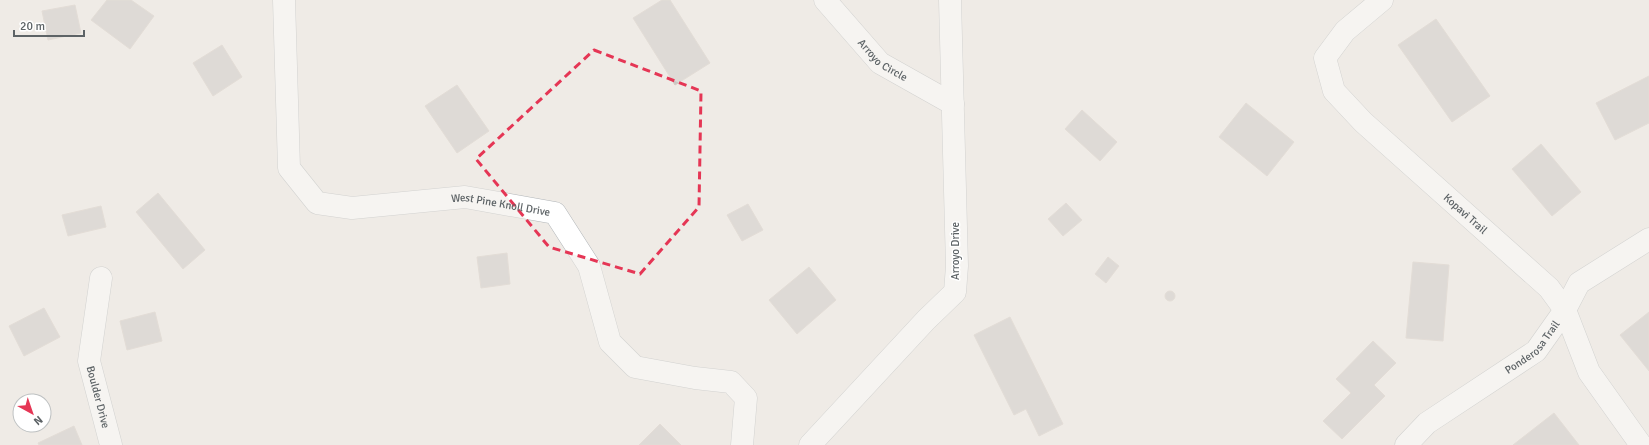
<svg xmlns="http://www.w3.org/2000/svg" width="1649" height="445" font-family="Signika,sans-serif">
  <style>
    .building { fill: #cac6c3; stroke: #d4cbc4 }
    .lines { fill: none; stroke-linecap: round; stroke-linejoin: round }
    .minor-casing { stroke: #b1b5b8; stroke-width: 23 }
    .minor { stroke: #fff; stroke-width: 22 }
    .marked { fill: none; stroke: #e53655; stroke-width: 3; stroke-dasharray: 8 5; stroke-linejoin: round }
    .labels { text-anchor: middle; stroke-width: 3; stroke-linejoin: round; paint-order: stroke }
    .street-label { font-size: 11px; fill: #5d6366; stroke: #fff }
  </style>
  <rect width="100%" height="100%" fill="#efebe6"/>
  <path class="building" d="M107 0H131L154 16 130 49 91 20Z
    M662 0H670L710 63 675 85 633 18Z
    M75 5 81 33 48 40 42 11Z
    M1436 19 1490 96 1452 122 1398 45Z
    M222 45 242 77 213 96 193 63Z
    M1649 76V123L1615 140 1596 103Z
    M457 85 489 131 457 153 425 106Z
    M1246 103 1294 142 1267 176 1219 137Z
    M1082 110 1117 142 1100 161 1065 129Z
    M1541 144 1581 192 1552 216 1512 169Z
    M158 193 205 250 183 269 136 212Z
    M1066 203 1082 220 1063 236 1048 219Z
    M748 204 763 230 742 241 727 215Z
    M101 206 106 227 68 236 62 215Z
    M507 253 510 284 481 288 477 257Z
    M1108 257 1119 266 1106 283 1095 274Z
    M1413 262 1449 265 1443 341 1406 338Z
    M809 267 836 300 797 334 769 300Z
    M1165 296a5 5 0 1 1 10 0a5 5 0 1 1-10 0Z
    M44 308 60 337 24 356 9 326Z
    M155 312 162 341 127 350 120 321Z
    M1649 312V371L1620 335Z
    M1010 317 1063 424 1039 436 1026 409 1014 415 974 335Z
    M1373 341 1396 363 1374 385 1385 396 1342 439 1323 421 1351 393 1336 379Z
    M1554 413 1579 445H1513Z
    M660 424 681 445H639Z
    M74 426 82 445H39L38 443Z"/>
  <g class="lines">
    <g class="minor-casing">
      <g id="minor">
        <path id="s1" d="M284 0 289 168 317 203 352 208 465 197 555 213 589 266 610 342 635 367 695 378 731 382 746 398 742 445"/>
        <path id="s2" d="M825 0 880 63 953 104"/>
        <path id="s3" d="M1382 0 1345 31 1325 58 1334 91 1363 122 1549 288 1565 310 1589 372 1641 445"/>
        <path id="s4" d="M101 278 89 361 111 445"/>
        <path d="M810 445 926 320 955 292 957 266 950 0"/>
        <path id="s5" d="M1406 445 1427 423 1536 351 1565 310 1579 283 1649 239"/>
      </g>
    </g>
    <use href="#minor" class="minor"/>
  </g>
  <path d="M0 0H1649V445H0ZM594 50 701 91 699 207 640 274 549 247 476 159Z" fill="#efebe6" fill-opacity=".55" fill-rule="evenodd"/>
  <path class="marked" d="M594 50 701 91 699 207 640 274 549 247 476 159Z"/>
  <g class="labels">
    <g class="street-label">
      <text dy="4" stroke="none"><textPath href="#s2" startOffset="84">Arroyo Circle</textPath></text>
      <text dy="4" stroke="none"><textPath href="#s1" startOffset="398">West Pine Knoll Drive</textPath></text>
      <text dy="4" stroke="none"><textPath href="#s3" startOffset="296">Kopavi Trail</textPath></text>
      <text transform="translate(955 251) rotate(-90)" y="4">Arroyo Drive</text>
      <text dy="4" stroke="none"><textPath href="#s5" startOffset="161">Ponderosa Trail</textPath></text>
      <text dy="4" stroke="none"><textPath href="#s4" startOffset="121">Boulder Drive</textPath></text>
    </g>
  </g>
  <g transform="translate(32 413) rotate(140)"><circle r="19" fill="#ffffff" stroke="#bec1c2"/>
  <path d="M0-3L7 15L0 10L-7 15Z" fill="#e53655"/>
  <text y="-6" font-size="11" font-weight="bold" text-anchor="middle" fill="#5d6366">N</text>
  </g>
  <path d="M14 30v6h70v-6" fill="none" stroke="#5d6366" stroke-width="2"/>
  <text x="20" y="30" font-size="12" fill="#5d6366" stroke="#ffffff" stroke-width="3" paint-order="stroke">20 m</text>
</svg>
